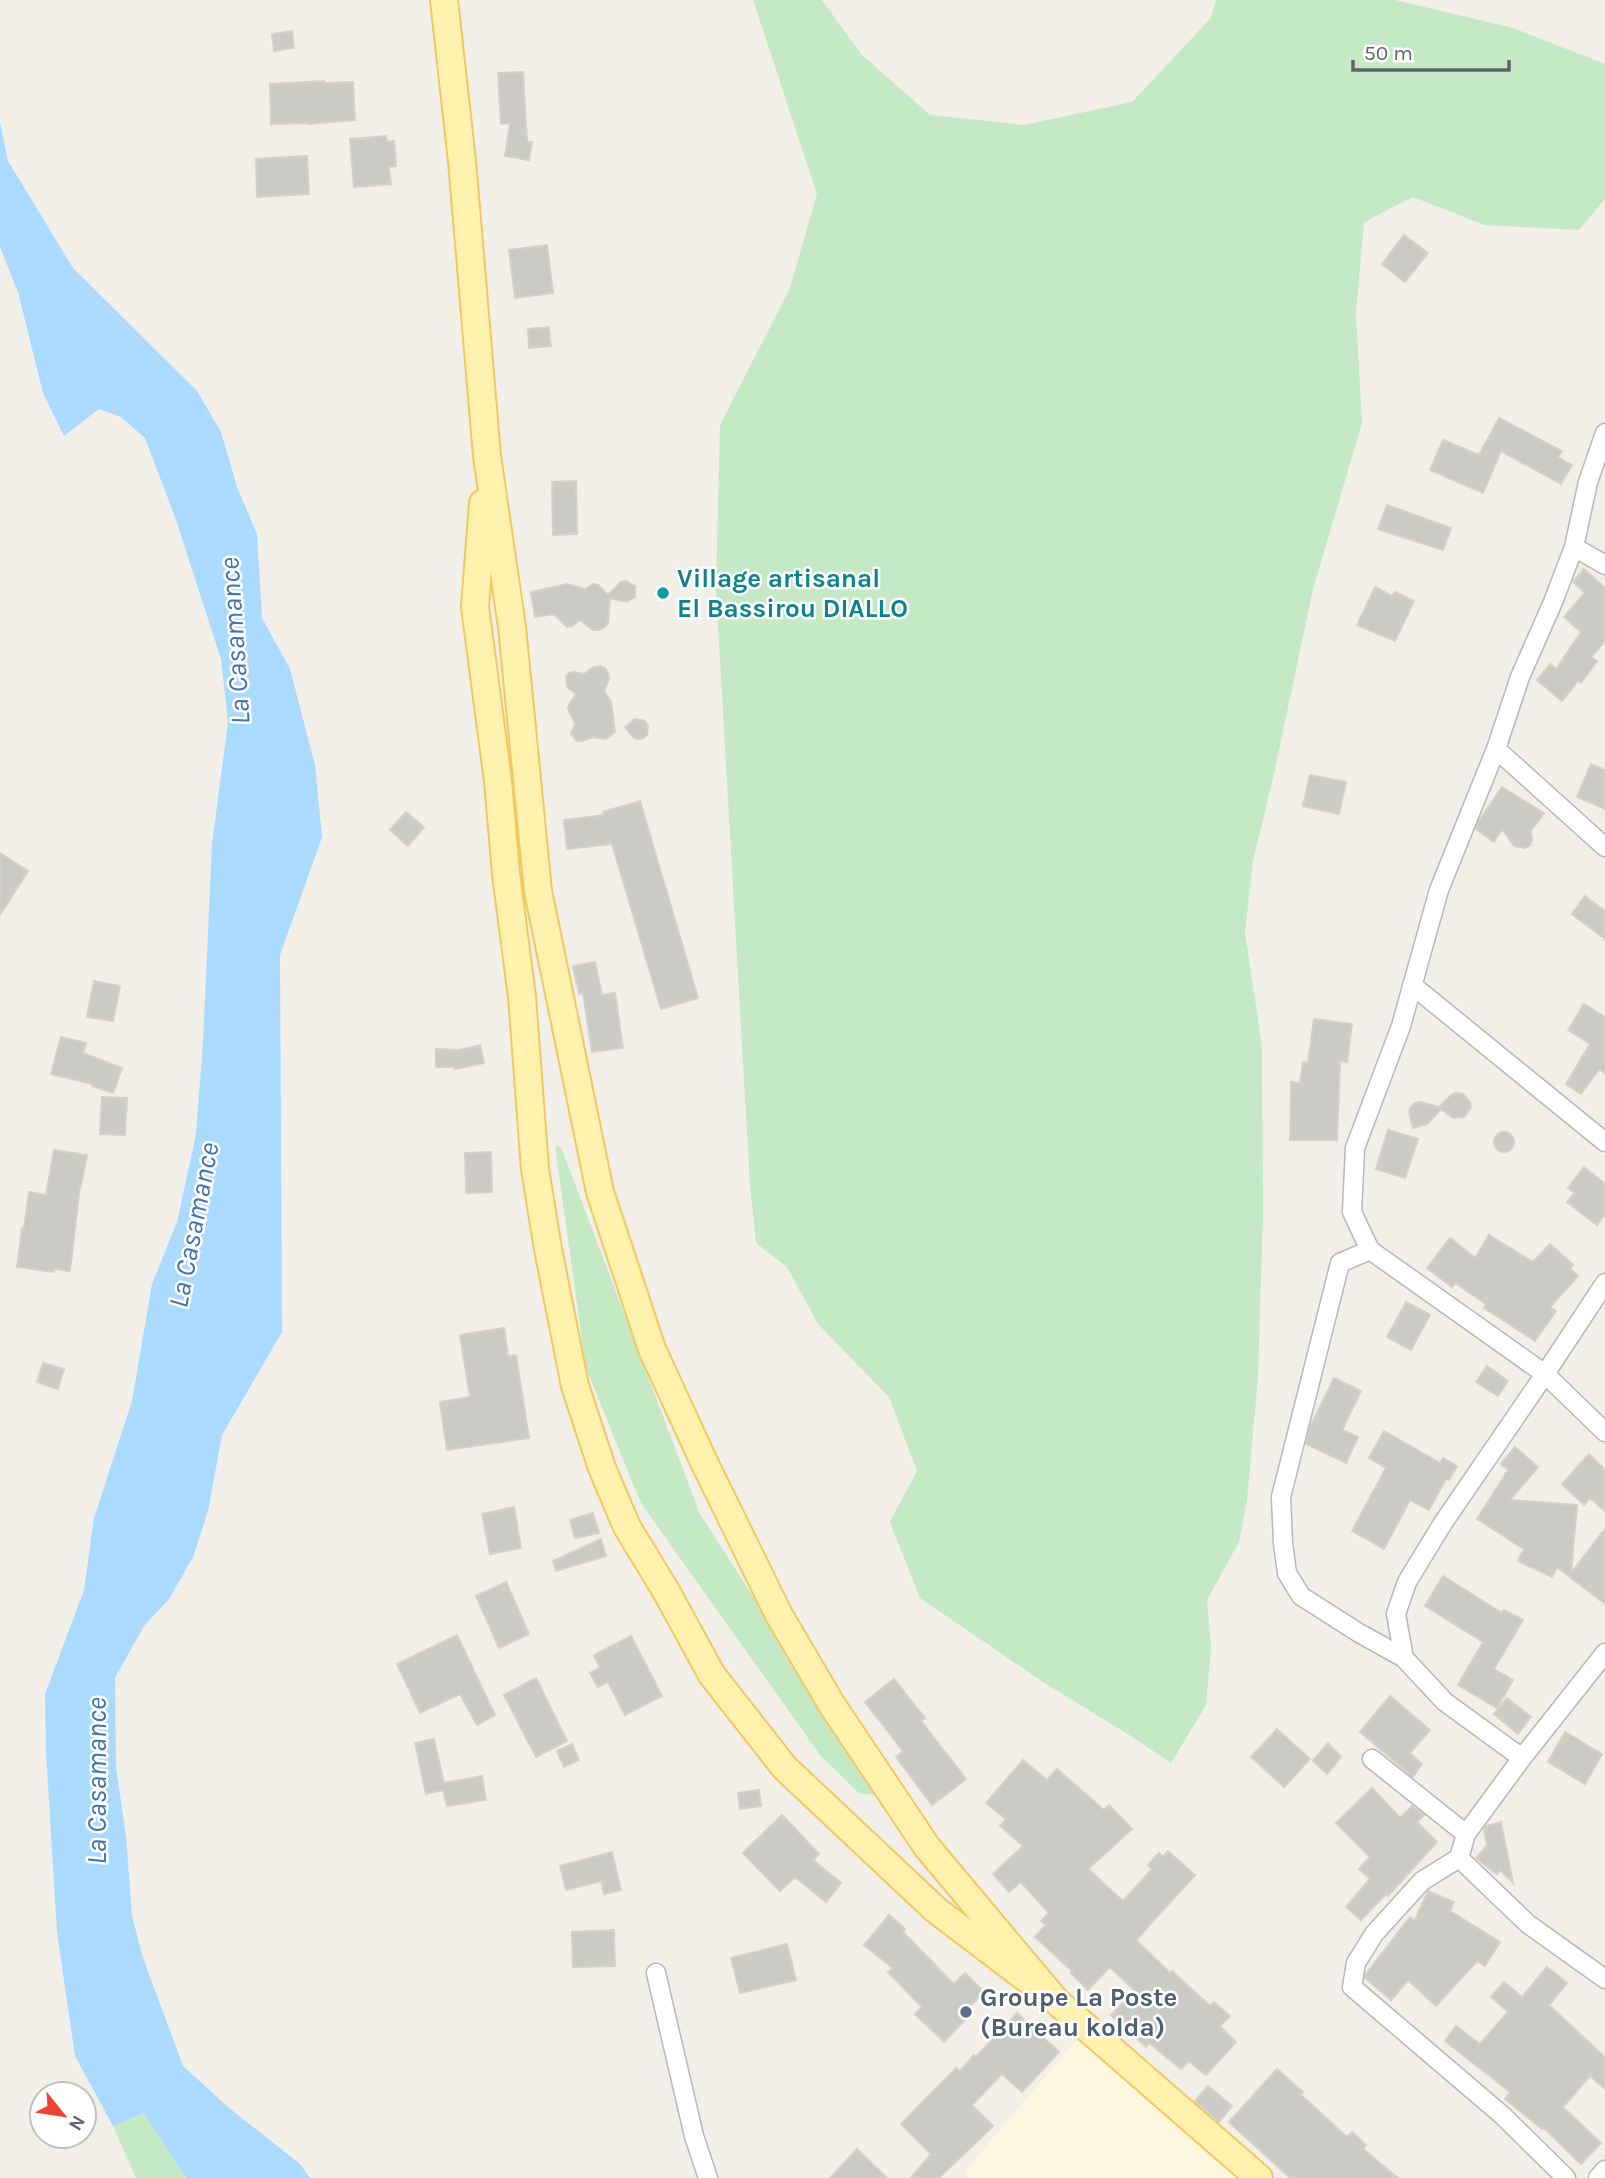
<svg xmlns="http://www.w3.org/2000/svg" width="1605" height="2178" font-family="Karla,sans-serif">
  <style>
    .commercial { fill: #fef7e0 }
    .green { fill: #c5e8c5 }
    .water { fill: #aadaff }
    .building { fill: #cccac5; stroke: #d6d1c6; stroke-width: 2 }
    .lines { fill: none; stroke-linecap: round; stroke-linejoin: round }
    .street-casing { stroke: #b5b8bc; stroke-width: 21 }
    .primary-casing { stroke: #f2c960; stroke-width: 30 }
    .street { stroke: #fff; stroke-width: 18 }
    .primary { stroke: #fff2af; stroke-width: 26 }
    .culture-dot { fill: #0f9aa8; stroke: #fff; stroke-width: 2.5 }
    .service-dot { fill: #5c6f8a; stroke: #fff; stroke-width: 2.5 }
    .labels { text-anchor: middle; stroke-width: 5; stroke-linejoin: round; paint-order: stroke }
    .culture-label { font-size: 26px; font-weight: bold; fill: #0d838f; stroke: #fff; text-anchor: start }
    .service-label { font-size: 26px; font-weight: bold; fill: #4e5e75; stroke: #fff; text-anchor: start }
    .water-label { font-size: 28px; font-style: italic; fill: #4174aa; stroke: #fff }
  </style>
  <rect width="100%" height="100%" fill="#f1efe8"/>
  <path class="commercial" d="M1079 2037 1244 2178H970L964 2172Z"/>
  <path class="green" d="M753 0H822L861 54 930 115 1024 125 1132 102 1211 18 1216 0H1395L1513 28 1605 64V199L1579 230 1484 225 1413 197 1364 222 1356 313 1362 423 1313 589 1274 774 1253 861 1245 932 1262 1047 1263 1215 1258 1377 1247 1500 1239 1542 1207 1600 1211 1647 1206 1705 1171 1763 1131 1736 1046 1684 920 1598 890 1522 917 1471 889 1397 818 1324 787 1267 756 1243 750 1185 716 589 720 425 790 288 817 194Z
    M555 1146 561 1147 700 1514 881 1796 859 1793 820 1755 641 1503 586 1368Z
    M144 2113 186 2178H136L113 2126Z"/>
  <path class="water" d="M0 123 8 161 73 268 197 391 221 432 237 487 257 534 262 618 290 669 315 765 322 837 280 955 282 1332 222 1435 208 1511 193 1557 169 1599 144 1626 115 1678 116 1768 126 1836 132 1916 143 1958 183 2066 228 2107 300 2164 310 2178H186L144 2113 113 2126 75 2056 57 1932 46 1752 45 1694 84 1590 94 1518 132 1401 152 1284 177 1222 196 1134 203 1043 212 844 228 722 221 659 175 517 145 438 121 417 99 409 64 436 43 393 18 292 0 247Z"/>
  <path class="building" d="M292 31 294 48 274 51 272 34Z
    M523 72 527 142H532L529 160 505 156 510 123 501 124 498 73Z
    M324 81V83L353 82 355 120 308 124V123L271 124 270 84Z
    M386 136 387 142 394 141 396 166 389 167 391 184 354 187 350 139Z
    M307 156 309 194 257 197 256 159Z
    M1404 235 1428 253 1405 282 1382 264Z
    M547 245 553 293 515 298 509 250Z
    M549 327 551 346 529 348 528 329Z
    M1499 418 1562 451 1558 457 1572 465 1561 484 1501 451 1483 493 1430 470 1443 440 1479 455Z
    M576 481 577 534 553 535 552 482Z
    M1387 505 1451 528 1443 550 1378 529Z
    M1584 569 1605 588V641L1591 657 1597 661 1581 683 1578 681 1562 701 1537 680 1550 664 1556 669 1581 632 1564 617 1585 593 1573 582Z
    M626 581 635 586V597L626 602 610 598 608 623 605 627 599 630H593L580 620 572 626 567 627 554 614 535 617 531 592 567 584 585 589 593 584 598 585 608 595 621 582Z
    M1375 587 1392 596 1395 592 1414 601 1395 641 1357 625Z
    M600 666 605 668 608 673 609 679 604 691 611 701 615 732 606 739 592 737 582 741H577L571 734 575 724 568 709 569 705 576 694 567 687 566 677 569 673 574 672 584 674 594 667Z
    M635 719 645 721 648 725 647 735 643 738 637 739 633 737 625 727Z
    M1591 764 1605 770V809L1577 797Z
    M1310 775 1346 782 1339 814 1303 806Z
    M1502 787 1544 813 1531 831 1532 840 1530 845 1525 848 1514 846 1502 829 1494 842 1476 829 1479 821Z
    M640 801 698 998 661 1009 612 844 567 849 564 820 604 815 603 812Z
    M406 812 424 827 408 846 390 830Z
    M0 853 28 871 0 915Z
    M1585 896 1605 911V939L1572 914Z
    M595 962 602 995 615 993 623 1048 592 1052 583 993 579 994 573 966Z
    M94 981 120 986 113 1021 87 1017Z
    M1584 1004 1605 1017V1073L1599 1069 1581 1094 1566 1084 1590 1044 1568 1030Z
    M1314 1019 1352 1024 1347 1062 1340 1061 1337 1140H1290L1291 1082 1300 1083 1303 1062 1308 1063Z
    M61 1037 86 1043 83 1053 122 1068 113 1093 92 1086V1084L51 1074Z
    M480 1045 484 1063 455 1069 454 1067H436V1049L459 1050Z
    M1457 1093 1463 1094 1470 1102 1471 1108 1464 1117 1453 1118 1441 1109 1427 1124 1413 1128 1409 1114 1410 1108 1415 1103 1421 1102 1439 1107 1451 1095Z
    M102 1097 127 1098 125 1135 100 1134Z
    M1388 1130 1418 1139 1405 1178 1376 1169Z
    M1494 1142a10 10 0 1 1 20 0a10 10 0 1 1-20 0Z
    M54 1150 87 1155 81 1186H80L70 1271 55 1269 54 1272 17 1267 22 1228H24L29 1192 46 1195Z
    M491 1152 492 1192 466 1193 465 1153Z
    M1584 1167 1605 1184V1214L1597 1225 1567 1202 1575 1193 1568 1188Z
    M1489 1235 1533 1262 1550 1244 1573 1265 1570 1269 1578 1276 1550 1307 1556 1311 1535 1341 1484 1308 1486 1304 1455 1283 1452 1287 1427 1268 1450 1238 1475 1258Z
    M1406 1302 1430 1315 1411 1350 1387 1337Z
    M504 1328 508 1356 516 1355 529 1438 447 1450 440 1402 470 1397 460 1335Z
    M43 1363 64 1369 58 1389 37 1382Z
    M1487 1366 1508 1381 1498 1396 1476 1382Z
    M1334 1378 1361 1391 1342 1430 1358 1437 1346 1463 1306 1444 1310 1427Z
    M1384 1431 1440 1463 1443 1458 1457 1466 1449 1480 1446 1479 1429 1510 1410 1500 1384 1549 1352 1531 1386 1468 1369 1458Z
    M1515 1447 1538 1467 1510 1500 1577 1505 1571 1573 1605 1529V1604L1557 1567 1552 1577 1518 1561 1524 1549 1477 1519 1508 1470 1501 1464Z
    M1589 1454 1605 1470V1511L1590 1498 1584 1505 1562 1484Z
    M514 1507 521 1548 490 1554 482 1514Z
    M593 1513 599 1533 575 1538 570 1520Z
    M601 1539 606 1556 556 1571 553 1561Z
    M1443 1576 1502 1613 1504 1610 1523 1620 1494 1669 1513 1680 1497 1708 1458 1685 1483 1642 1425 1606Z
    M506 1582 529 1634 499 1648 476 1596Z
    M457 1635 495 1715 477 1725 460 1694 420 1713 397 1664Z
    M631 1636 662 1696 625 1715 608 1682 598 1687 590 1673 600 1668 594 1655Z
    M536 1678 567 1741 536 1757 504 1695Z
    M894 1679 925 1718 921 1721 966 1779 932 1805 896 1757 903 1751 865 1702Z
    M1390 1696 1430 1730 1410 1753 1422 1764 1413 1777 1360 1732Z
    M1507 1698 1531 1717 1518 1734 1494 1714Z
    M1277 1729 1310 1759 1284 1787 1251 1757Z
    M1565 1732 1602 1754 1585 1784 1548 1762Z
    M434 1739 444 1783 482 1776 486 1800 447 1806 443 1790 426 1794 415 1743Z
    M1328 1743 1341 1757 1327 1774 1313 1761Z
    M572 1744 579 1760 564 1767 557 1751Z
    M1023 1760 1047 1780 1057 1769 1104 1810 1109 1805 1132 1829 1088 1869 1123 1901 1152 1869 1148 1865 1159 1853 1163 1857 1168 1851 1195 1875 1136 1940 1170 1973 1172 1971 1210 2006 1214 2002 1230 2016 1220 2026 1236 2042 1206 2075 1189 2061 1181 2069 1149 2043 1146 2047 1111 2015 1135 1991 1110 1967 1088 1990 1071 1973 1072 1971 1035 1937 1046 1925 1041 1921 1049 1913 1021 1882 1009 1892 993 1874 1023 1846 1000 1826 1006 1819 986 1803Z
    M1372 1788 1400 1818 1412 1806 1424 1815 1417 1822 1437 1842 1388 1896 1386 1894 1361 1920 1346 1907 1370 1879 1359 1869 1370 1857 1336 1823Z
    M759 1790 761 1806 740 1809 738 1793Z
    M782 1815 819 1854 813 1860 841 1883 826 1902 795 1877 780 1891 743 1853Z
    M1501 1822 1513 1883 1500 1870 1497 1874 1476 1858 1487 1845 1484 1829 1486 1826Z
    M612 1852 621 1890 604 1894 601 1881 566 1890 560 1866Z
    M1428 1891 1454 1902 1450 1911 1500 1942 1485 1966 1477 1961 1436 2006 1408 1980 1391 2000 1365 1978 1366 1974 1410 1917 1415 1920Z
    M889 1915 905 1929 903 1932 954 1984 965 1973 984 1992 961 2016 965 2020 944 2042 915 2014 922 2007 888 1972 893 1968 864 1945Z
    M614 1930 615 1966 573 1967 572 1932Z
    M787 1944 796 1980 740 1993 731 1958Z
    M1547 1967 1567 1983 1549 2005 1605 2057V2089L1590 2076 1563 2107 1601 2143 1581 2164 1543 2127 1542 2129 1505 2099 1510 2092 1445 2041 1456 2026 1480 2044 1508 2012 1491 1997 1504 1982 1522 1997Z
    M1017 2013 1059 2052 1022 2092 1002 2074 972 2105 993 2126 939 2178H911L931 2154 901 2124 956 2068 960 2071 974 2055 976 2057Z
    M1277 2069 1303 2092 1301 2095 1347 2137 1352 2132 1366 2145 1363 2149 1398 2178H1290L1229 2122Z
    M1208 2086 1232 2106 1219 2122 1195 2101Z
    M857 2149 887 2178H830Z"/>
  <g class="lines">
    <g class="street-casing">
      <path id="street" d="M1605 433 1588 482 1574 547 1553 602 1520 677 1496 749 1439 890 1401 1026 1355 1148 1352 1212 1370 1250 1545 1374 1605 1432
        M1574 547 1605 565
        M1496 749 1605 847
        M1412 985 1605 1142
        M1370 1250 1340 1263 1281 1497 1283 1543 1287 1573 1301 1596 1359 1633 1404 1658 1445 1702 1522 1758
        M1404 1658 1396 1614 1407 1582 1443 1523 1545 1374 1605 1283
        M1372 1759 1466 1834 1459 1858 1528 1924 1605 1979
        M1466 1834 1522 1758 1605 1653
        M1459 1858 1422 1881 1374 1934 1356 1963 1352 1987 1502 2115 1566 2178
        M656 1973 694 2136 708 2178
        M1598 2178 1605 2170"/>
    </g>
    <g class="primary-casing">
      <path id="primary" d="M444 0 462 161 487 456 512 627 538 891 600 1192 652 1349 704 1462 779 1615 832 1705 927 1847 1056 2001
        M483 503 475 607 498 781 506 874 522 997 535 1169 548 1249 575 1386 602 1468 627 1527 666 1591 712 1675 785 1768 936 1910 1056 2001 1259 2178"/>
    </g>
    <use href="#street" class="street"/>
    <use href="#primary" class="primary"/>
  </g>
  <circle class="culture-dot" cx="663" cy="593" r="7"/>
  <circle class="service-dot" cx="966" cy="2012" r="7"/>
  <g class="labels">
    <g class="culture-label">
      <text x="677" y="587">Village artisanal<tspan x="677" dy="30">El Bassirou DIALLO</tspan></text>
    </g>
    <g class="service-label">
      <text x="980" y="2006">Groupe La Poste<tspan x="980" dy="30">(Bureau kolda)</tspan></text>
    </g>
    <g class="water-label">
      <text transform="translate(234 641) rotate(-94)" y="10">La Casamance</text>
      <text transform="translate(193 1225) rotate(-79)" y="10">La Casamance</text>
      <text transform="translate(96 1781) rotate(-90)" y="10">La Casamance</text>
    </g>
  </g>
  <g transform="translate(63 2115) rotate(120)"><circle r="33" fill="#ffffff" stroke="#bfc1c3" stroke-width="2"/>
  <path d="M0-5L12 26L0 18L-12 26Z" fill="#ea4335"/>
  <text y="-10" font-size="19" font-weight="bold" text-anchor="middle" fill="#5f6368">N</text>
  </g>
  <path d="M1353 60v10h156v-10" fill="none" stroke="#5f6368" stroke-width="3.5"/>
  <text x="1364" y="60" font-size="21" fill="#5f6368" stroke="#ffffff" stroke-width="5" paint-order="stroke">50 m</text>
</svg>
